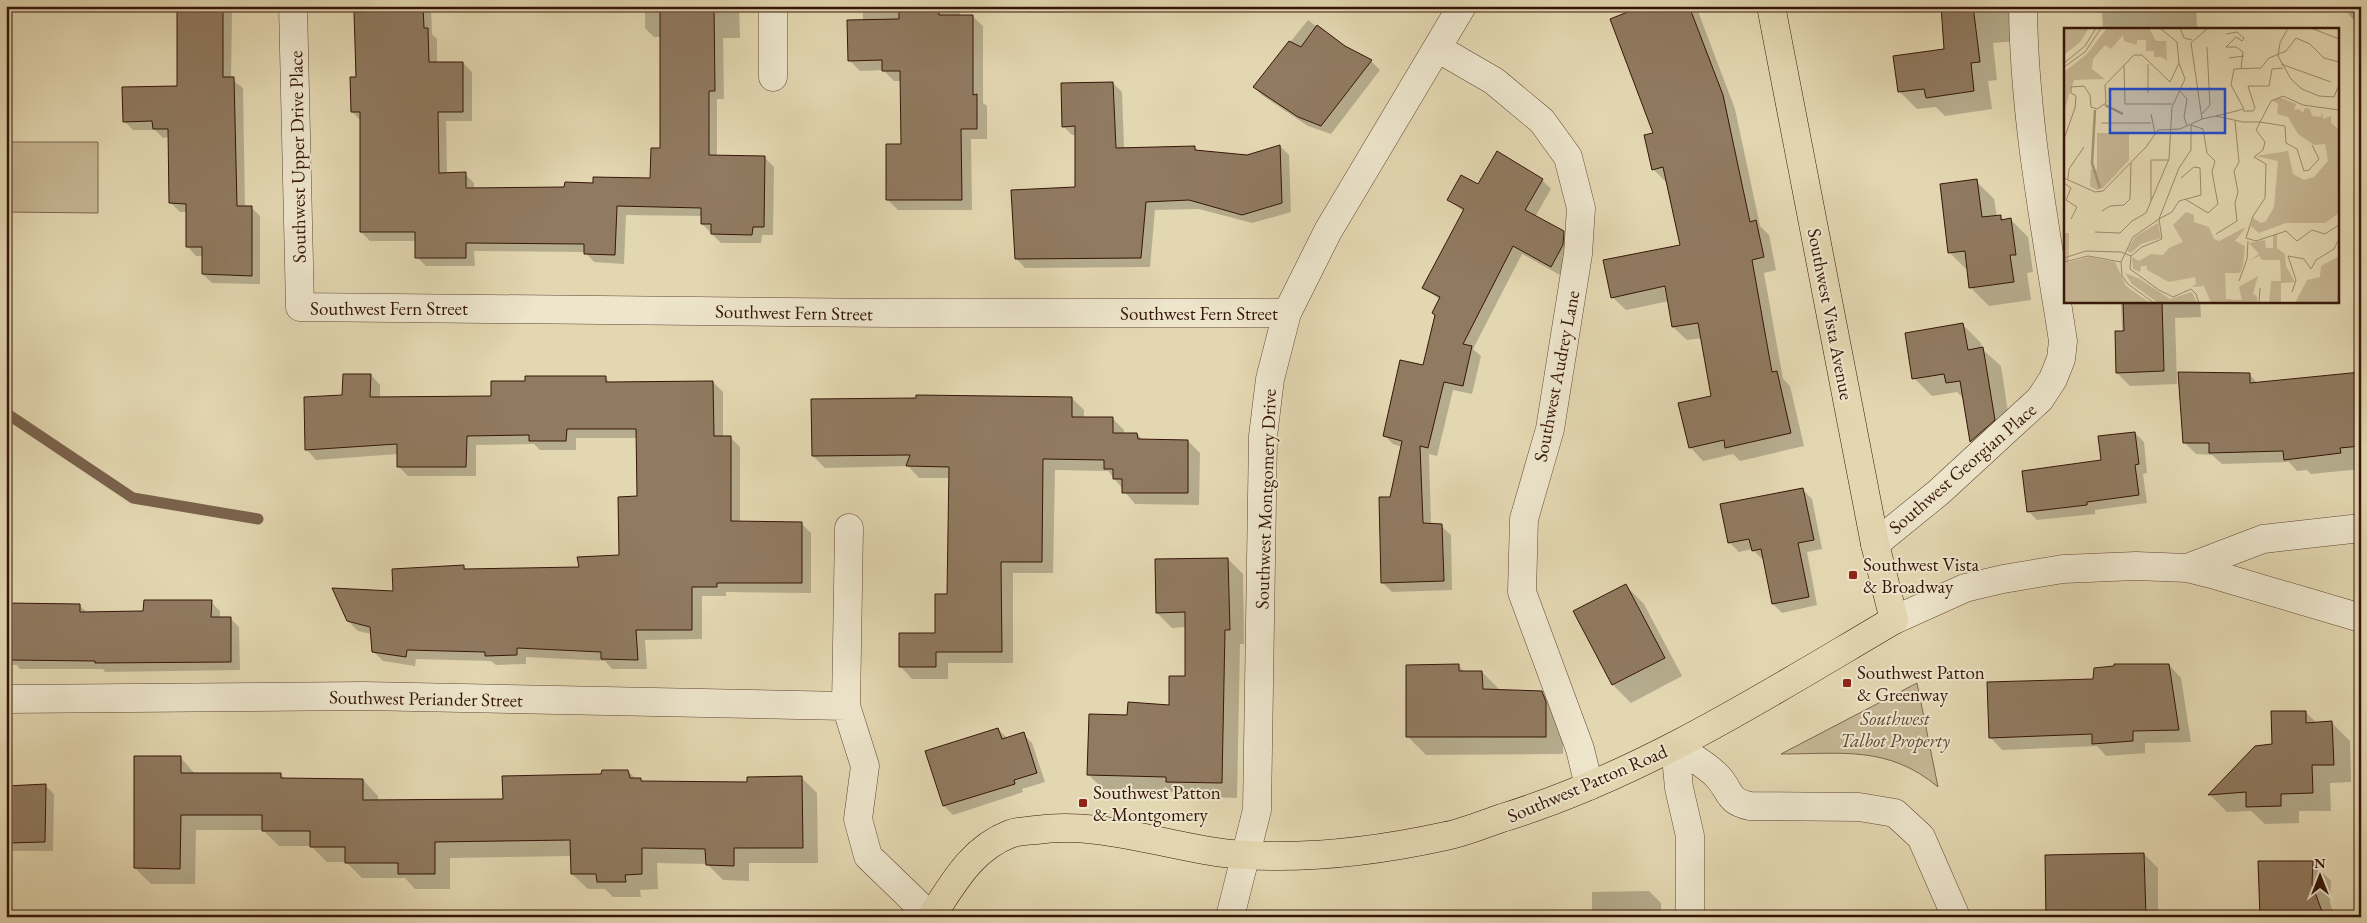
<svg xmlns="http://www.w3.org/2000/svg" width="2367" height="923" font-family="'EB Garamond',serif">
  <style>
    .green { fill: #c6b694; stroke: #7e664e }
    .shadow { fill: #0003 }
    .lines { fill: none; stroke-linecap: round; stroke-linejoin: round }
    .stream { stroke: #7a624c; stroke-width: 11 }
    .building { fill: #907a60; stroke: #361609 }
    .minor-casing { stroke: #614633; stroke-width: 29 }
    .major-casing { stroke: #361609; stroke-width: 29 }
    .minor { stroke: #ede5cc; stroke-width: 28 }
    .major { stroke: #e3d7b1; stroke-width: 28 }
    .poi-dot { fill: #8f2418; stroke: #ede5cc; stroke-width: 2 }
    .labels { text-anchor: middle; stroke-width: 4; stroke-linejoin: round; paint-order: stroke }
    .street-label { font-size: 19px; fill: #361609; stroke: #ede5cc }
    .poi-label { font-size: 19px; fill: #361609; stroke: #ede5cc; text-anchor: start }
    .park-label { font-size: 19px; font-style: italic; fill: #614633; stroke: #ede5cc }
    .inset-river { fill: none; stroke: #a89578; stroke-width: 2.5 }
    .inset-road { fill: none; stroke: #9e8a6e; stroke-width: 1 }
    .view { fill: #1d4ed8; fill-opacity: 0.15; stroke: #1d4ed8; stroke-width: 2.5 }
    .inset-edge { fill: none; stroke: #361609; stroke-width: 2.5 }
  </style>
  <rect width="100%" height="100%" fill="#e3d7b1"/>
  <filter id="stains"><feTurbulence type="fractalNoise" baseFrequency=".004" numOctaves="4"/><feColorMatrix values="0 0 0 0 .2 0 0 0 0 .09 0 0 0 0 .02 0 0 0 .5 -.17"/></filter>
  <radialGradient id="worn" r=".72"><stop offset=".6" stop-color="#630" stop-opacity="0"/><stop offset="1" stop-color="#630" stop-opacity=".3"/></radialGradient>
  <path class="green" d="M6 142H98V213L6 212Z
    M1917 683 1938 787C1888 745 1841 754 1781 754Z
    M6 913 395 915V917H6Z"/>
  <path class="shadow" d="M172 6H225L232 13 231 79 243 88 245 207H251L260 216V284L212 283 203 274V256H196L187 246V212H180L171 203 170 137 163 138 155 130H133L124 121 179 87V11Z
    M363 6H431L432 34 437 39V63H463L472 72V121H446L447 174H465L474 183V189L566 188 651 179 661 149V37H654L645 28V6H739L740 38H723L724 99H717V157L765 158 774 167 773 235H762L761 243H721L702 224V216L626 215 624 264 594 262 585 252 474 251 475 266H426L417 257 416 241H370L361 232V121L352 112 357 78Z
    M863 6H960V16H972L983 26V103L987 106V139H971L972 210H898L887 199 902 145 901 81H894L883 70 860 71 849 60 863 21Z
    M1021 6H1064V13H1028Z
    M1624 6H1696L1735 109 1760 226 1769 235 1776 270 1764 273 1783 379 1790 386 1804 446 1740 461 1733 454 1703 461 1690 447 1712 396 1702 338 1687 340 1673 327 1669 301 1626 310 1612 297 1681 246 1667 183 1653 169 1655 134Z
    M1942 6H2016V41L1993 43 1997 80 1988 81 1992 109 1945 116 1936 107 1917 109 1899 91 1945 50Z
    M2118 6H2196L2197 26 2200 29H2103L2102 11Z
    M2347 6H2361V27L2349 15Z
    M1308 20 1344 47 1371 61 1380 70 1331 134 1308 126 1263 96 1254 87Z
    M1113 83 1122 92 1124 149 1195 148 1199 152 1247 156 1280 146 1289 155 1291 212 1252 223 1199 209 1155 210 1150 267 1025 268 1016 258 1077 188V135H1072L1063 126Z
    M1542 180 1551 189 1535 217 1563 232 1572 241 1571 254 1560 275 1522 254 1473 349 1481 356 1472 394 1453 390 1437 456 1429 454 1431 525 1441 526 1451 535 1452 590 1392 592 1383 583 1391 498 1402 447 1393 444 1384 435 1424 366 1440 300 1424 287 1464 212 1448 199 1478 186Z
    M1976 181 1994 199 1997 217H2001L2004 220 2010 219 2028 237 2033 272 2027 273 2031 300 1989 306 1971 288 1968 271 1950 253Z
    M2121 301H2200L2201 317 2175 318 2177 384 2130 386 2117 373 2122 332Z
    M1963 325 1981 343 1982 349 2001 366 2012 438 1989 459 1971 442 1964 399 1957 392 1932 396 1914 378Z
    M2361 373V469L2311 474 2307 470 2297 471 2289 462 2222 464 2212 455 2196 454 2184 442 2249 374 2258 384Z
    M371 375 380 385V399L492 397 527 382 605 377 610 383 713 382 723 392V438H731L740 447V523H801L811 533V593L726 592V596H702V639L645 640 647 669H612L605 661 526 657V664L496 665 491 661 416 659 415 666 383 661 373 651 372 634 358 631 348 621 394 592 463 566 468 571 580 569 620 556 638 497 637 438H576V450H540L534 444 476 445V476H408L398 466V454L316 460 307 450 343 396Z
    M1072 398 1084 410V418H1112L1124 430V434H1137L1143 440 1188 441 1200 453 1199 505 1135 504 1108 471 1055 470 1053 573H1013V663H948V679H912L900 666 936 635 948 595 950 478H919L908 466 825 468 813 456Z
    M2135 433 2144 442 2147 473 2143 474 2147 503 2095 510V514L2037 520 2028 511 2102 462Z
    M1803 490 1812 499 1822 549 1807 552 1817 605 1782 613 1773 604 1764 559H1762L1752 549 1739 552 1730 543 1722 505Z
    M1228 559 1243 574 1244 644H1240L1237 798 1183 796 1178 792 1103 789 1088 774 1128 716 1170 706 1186 678V627L1172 628 1157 613Z
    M1626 586 1644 604 1682 676 1631 703 1613 685 1575 612Z
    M211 602 220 611V618H230L239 627 240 670 105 672 103 669H20L17 665H6V605L80 606 88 613 144 612Z
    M1458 665 1465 672H1482L1500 690 1541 692 1560 711 1563 721V754L1426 755 1408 737Z
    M2169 665 2181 678 2191 742 2145 743V753L2106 756 2097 746 2002 750 1990 737 2095 681Z
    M2305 712 2317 723H2332L2350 741 2351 782 2330 783 2331 811H2299V823L2265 824 2251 811 2227 812 2210 795 2274 745Z
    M998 729 1007 738 1023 734 1032 743 1045 782 1022 789 1023 792 953 815 944 806Z
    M180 757 196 775H281L285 779 363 780 378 796V801L504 800 602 775 628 771 636 779 643 782 748 783 801 777 817 793 818 863H749V881L723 880 707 864 657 863 658 889 640 890 641 897H613L605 889H588L572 874V856L450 858V889H415L405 878H362L346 862H327L311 846H279L263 830H196L195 884H151L135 868Z
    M45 785 54 794 53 851H6V787Z
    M2144 854 2158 868V917H2046V856Z
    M2313 863 2331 881 2330 903 2335 917H2261Z
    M1649 891 1661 903V917H1592V892Z"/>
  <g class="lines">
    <path class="stream" d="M6 413 133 498 258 519"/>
  </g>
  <path class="building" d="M177 6H223V77H234L237 206H252V276L202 274V247H186V204L169 203 168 129H153L152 121 123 122 122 87 177 86Z
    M362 6H423L424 28H428L429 62H463V112H438L439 173 466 172V188L564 187 565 182 593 183V177L650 178 651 148H660V6H714L715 91H709V155L765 156 764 227H753L752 235 711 234V224H701V208L617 206 615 255 584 254V244L466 243V258H415V232H360V112H351L350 77H356L354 12H362Z
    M899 6H939V15H973V95L977 94V129H961L962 200H886V144H901L900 71H882V60L848 61 847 20 899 19Z
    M1643 6H1689L1723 95 1750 222 1756 220 1764 257 1752 260 1772 372 1777 371 1791 433 1725 448 1724 440 1689 448 1678 403 1711 396 1698 323 1672 327 1665 286 1611 298 1603 260 1680 245 1663 167 1652 170 1644 135 1653 133 1610 19Z
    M1941 6H1973L1980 62 1971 63 1974 91 1926 98 1924 89 1898 92 1893 56 1944 49Z
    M1317 25 1345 46 1372 60 1321 126 1298 117 1253 87 1289 41 1301 47Z
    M1113 82 1116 148 1195 146V150L1247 155 1280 145 1282 203 1242 215 1189 200 1146 202 1141 258 1015 259 1011 190 1075 187V126L1062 127 1061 83Z
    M1497 151 1543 179 1525 210 1564 231 1563 245 1551 267 1513 246 1463 344 1472 346 1463 386 1444 382 1428 448 1420 446 1423 523 1442 524 1444 581 1381 583 1379 497H1390L1402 441 1383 436 1400 360 1423 365 1435 315 1432 313 1440 297 1422 288 1464 209 1447 200 1461 175 1478 184Z
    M1977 179 1982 217 2001 215V220L2011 218 2016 255H2010L2014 282 1969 288 1965 251 1948 253 1940 184Z
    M2123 301H2162L2164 371 2116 373 2115 331H2124Z
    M1963 323 1968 350 1983 347 1995 420 1970 442 1960 381 1946 383 1944 374 1912 379 1905 333Z
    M2178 372 2250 373V383L2361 372V446L2340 448 2341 453 2284 460 2283 451 2209 453V443H2183Z
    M343 374H371L370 397 491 396V381H525V376H606V382L713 381 714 436H731V521L802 522V583H717V587H692V630H636L638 660 601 659V652L517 648V655L485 656V652L407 650 406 657 372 652 370 627 347 621 332 588 393 591 392 569 464 565V569L579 567 577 557 619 555 618 497 637 496 636 429H567L566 441H529V435L467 436 466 467H397V444L305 450 304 397 342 395Z
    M916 395 1072 397V417H1113V433H1137L1138 439 1188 440V493H1122V479H1113V469H1104V460L1043 459 1042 562H1001L1002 652H936V667H899V633H935V594H947L949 467 906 466 910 455 812 456 811 399 916 398Z
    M2135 432 2139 464 2135 465 2139 495 2087 502V505L2027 512 2022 471 2101 460 2098 436Z
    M1803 488 1814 540 1798 543 1809 597 1772 604 1761 549 1752 551 1749 539 1728 543 1720 504Z
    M1228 558 1230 630H1225L1222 783 1166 782V777L1087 775 1089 714 1127 715 1128 702 1169 705V676H1185V612L1156 613 1155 559Z
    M1626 584 1665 658 1612 685 1573 611Z
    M144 600H212L211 617H231V662L95 663V661L10 660V657H6V603L80 604V612L143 611Z
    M1459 664V671H1482L1483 689 1542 691 1546 702V737H1406V665Z
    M2114 664H2169L2179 730 2133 731V741L2092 744V734L1989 738 1987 682 2093 679 2094 668 2114 666Z
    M2271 711H2306V723L2332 721 2334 765H2312L2313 793 2281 794V806L2246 807V792L2208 795 2255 746 2272 744Z
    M998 728 1002 739 1024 732 1037 773 1014 780 1015 784 943 806 925 751Z
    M134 756H181V773H281V778L363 779V800L503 799 502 776 601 774 602 770H628L630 778H641V781L747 782V777L802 776 803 848H734V866L706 865 705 849 642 848V874L625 875 626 882H597L596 874H571L570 840 435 842V874H398V863H345V847H310V831H262V815H181L180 869 134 868Z
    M46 784 45 842 6 843V786Z
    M2144 853 2146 917H2046L2045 855Z
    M2258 861H2313L2312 884 2324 917H2260Z"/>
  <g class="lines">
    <g class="minor-casing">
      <path id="minor" d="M293 6 300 307 889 313H1287
        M1437 48 1494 81 1542 121 1568 157 1581 208 1578 254 1550 429 1524 519 1522 592 1580 749 1589 786
        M773 77V6
        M849 528 846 706 865 766 858 819 868 856 931 917
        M1875 544 1939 492 2040 399 2053 379 2061 359 2063 341C2046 230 2024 120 2023 6
        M2187 568 2263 539 2361 528
        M1894 620 1965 588 2003 579 2063 569 2136 566 2187 568 2215 575 2361 618
        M6 699 364 696 846 706
        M1675 746C1688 755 1706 764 1717 776 1731 790 1726 801 1750 806L1859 807 1895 813 1921 837 1956 917
        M1675 746 1679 788 1690 836V917
        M1230 917 1257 810 1263 436 1270 379 1287 313 1328 231 1462 6"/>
    </g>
    <g class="major-casing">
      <path id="major" d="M931 917C953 884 971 849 1010 834 1018 831 1028 831 1036 830 1107 820 1175 851 1246 855 1311 859 1382 850 1446 836 1465 832 1484 824 1502 818 1642 775 1768 694 1894 620L1875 544 1771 6"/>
    </g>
    <use href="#minor" class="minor"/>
    <use href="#major" class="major"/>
  </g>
  <g class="poi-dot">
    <rect x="1848" y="570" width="10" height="10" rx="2.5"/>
    <rect x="1842" y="678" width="10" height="10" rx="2.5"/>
    <rect x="1078" y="798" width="10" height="10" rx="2.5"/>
  </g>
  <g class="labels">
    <g class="street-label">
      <text transform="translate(297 157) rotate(-91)" y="7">Southwest Upper Drive Place</text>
      <text x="389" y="315">Southwest Fern Street</text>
      <text transform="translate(794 312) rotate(1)" y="7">Southwest Fern Street</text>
      <text x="1199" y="320">Southwest Fern Street</text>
      <text transform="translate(1831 314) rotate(79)" y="7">Southwest Vista Avenue</text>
      <text transform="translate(1556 376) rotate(-79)" y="7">Southwest Audrey Lane</text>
      <text transform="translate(1962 468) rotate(-41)" y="7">Southwest Georgian Place</text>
      <text transform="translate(1265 499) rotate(-88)" y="7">Southwest Montgomery Drive</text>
      <text transform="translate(426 698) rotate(1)" y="7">Southwest Periander Street</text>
      <text transform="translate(1587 783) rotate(-23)" y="7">Southwest Patton Road</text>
    </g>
    <g class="poi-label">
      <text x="1863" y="571">Southwest Vista<tspan x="1863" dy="22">&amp; Broadway</tspan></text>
      <text x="1857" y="679">Southwest Patton<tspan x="1857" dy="22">&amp; Greenway</tspan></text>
      <text x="1093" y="799">Southwest Patton<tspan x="1093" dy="22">&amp; Montgomery</tspan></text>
    </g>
    <g class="park-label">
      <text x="1895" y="725">Southwest<tspan x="1895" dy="22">Talbot Property</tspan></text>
    </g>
  </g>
  <g transform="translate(2064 28)">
    <rect width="275" height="275" fill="#e3d7b1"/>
    <path d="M0 0H25L16 14 0 27ZM43 0H85L92 13H102L103 33 98 29H90V23H82V12H73V17L60 13 59 7 47 21 41 17 29 31 28 41 41 51 10 52 0 83V44L23 26ZM215 69 232 76 230 82 235 81 239 85 241 80 246 81 248 88 257 89 258 82 259 91 267 88V95L275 102V185L261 195H222L195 205 187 198 189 190 197 195 202 193 210 179 214 133 192 128 224 123 229 146 240 152 250 149 264 133 261 116 250 117 234 106 224 89 213 86 214 76 209 73ZM33 105H65V132L39 160 33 162 26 158 27 141 33 142ZM122 184 130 187V194L145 199 150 211 155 213 182 199 171 213 181 218 179 237 176 245H161L162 271 178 272 175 259 194 248 189 266 193 268V275H147L140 258 128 259 132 256 131 249 105 254 83 242V238H77L76 244 69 241 68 229 75 233 87 226 99 227 105 220 119 214 109 197ZM94 195 97 210 77 216 67 225 63 223 71 209ZM0 205H5V234L25 229 51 234 62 258 86 275H0ZM213 206V220L221 226 222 238 231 254 217 255V275H205L207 253H217L216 232H198L195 228 185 233 195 226 185 215 201 212 202 220H209V207ZM275 228V275H231L243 252 256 249 257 238ZM61 245 76 251 106 271 128 264 133 275H94L68 256Z" fill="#c6b694"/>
    <path class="inset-river" d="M41 77 59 86M31 82 28 135 36 160"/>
    <path class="inset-road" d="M116 0 120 10 128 12M224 0 216 15 214 28 227 51 238 61 255 68 270 69 274 59M247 0 275 11M162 6 173 4 180 10 178 13 172 9 162 19H172L179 24 177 40M165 30 180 28M0 35 21 18 32 0M217 36 267 54M60 38 61 76H108M0 39 21 24 37 0M116 63 123 71 120 89 123 98M84 65V36M275 82 239 77 219 68 207 73 192 102 201 114 199 122 190 129 202 136 201 170 189 188 182 210 192 213 222 203 233 213 248 202 261 206 275 197M179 83H189L191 80 184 58H205L208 41 219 40M87 86 91 105M138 86 146 77 143 19M152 88 180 81 167 57 170 41 197 40 205 30 222 23 232 10 246 16 260 30 275 34M138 91 152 88 179 94H196M196 94 221 98 222 115 233 121 240 143 245 142 255 131 248 117M37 95H87M0 111 11 80 12 68 7 65V59L20 58 26 67 27 79 33 81 42 75 41 57 70 27H78L106 54 115 35M0 150 31 164 39 163 82 119 94 102 116 101 138 91 127 15 144 0M4 151 5 141 20 119M0 155 7 160 2 172 13 179 7 191M121 171 144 185 154 176 148 144 151 133 143 125 139 101 127 97M87 173V132H104M38 183 46 178 60 177 66 171 67 135M31 204 56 205 68 193 82 185 105 131 108 79 121 51 115 35 113 14 96 0M152 206 173 193 171 175 174 164 170 143 175 134 171 93M67 228 78 219 98 211 95 191 108 184 115 173 137 167 136 140 130 139 117 150M67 228 66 241 95 262 109 269 127 261 132 266 135 275M0 230 22 223 57 224 67 228M0 234 24 228 57 234M175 253 183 231 184 213M228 264 232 252 224 228 240 231 247 241 252 232 270 221 275 211M90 275 64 256 58 248 57 234 69 209 95 191 115 140 127 122V97M195 275 196 260"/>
    <path class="view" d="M46 61H161V105H46Z"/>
    <rect width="275" height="275" class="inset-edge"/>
  </g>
  <rect width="2367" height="923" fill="none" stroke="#e3d7b1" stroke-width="25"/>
  <rect x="8" y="8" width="2352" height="908" fill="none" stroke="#361609" stroke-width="2.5"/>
  <rect x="12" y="12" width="2342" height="898" fill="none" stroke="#361609"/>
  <g transform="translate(2320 876)" stroke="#ede5cc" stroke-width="4" paint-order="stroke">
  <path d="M0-4L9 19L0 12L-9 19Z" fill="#361609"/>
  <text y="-8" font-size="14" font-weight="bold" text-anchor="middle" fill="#361609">N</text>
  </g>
  <rect width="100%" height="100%" filter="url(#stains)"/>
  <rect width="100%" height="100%" fill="url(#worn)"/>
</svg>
